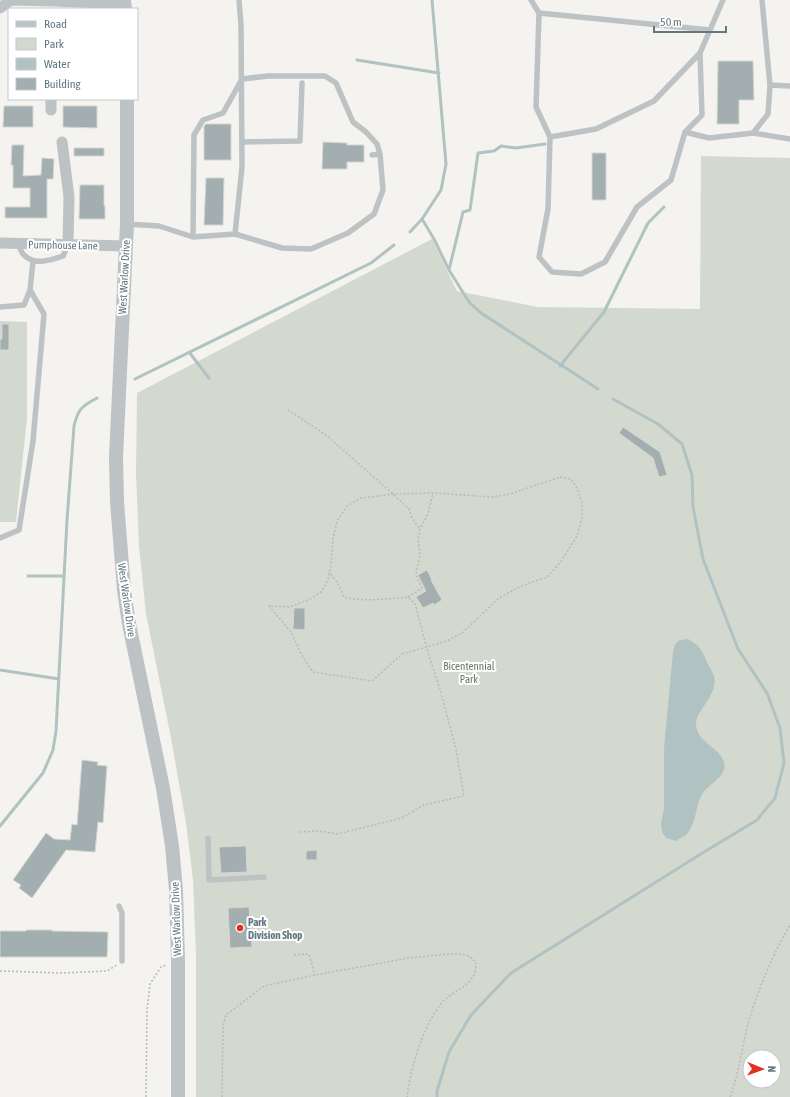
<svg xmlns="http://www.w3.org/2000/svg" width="790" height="1097" font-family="'Asap Condensed',sans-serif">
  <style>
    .green { fill: #d4d9cf; fill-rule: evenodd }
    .water { fill: #b1c2c3 }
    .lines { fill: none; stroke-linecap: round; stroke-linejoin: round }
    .stream { stroke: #b1c2c3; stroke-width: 3 }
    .building { fill: #a3aeb1; stroke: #d5d5d2 }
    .path { stroke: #b7babc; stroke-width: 1.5; stroke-dasharray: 2 2; stroke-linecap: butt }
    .service { stroke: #bdc2c4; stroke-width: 5.5 }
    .minor { stroke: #bdc2c4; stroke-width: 11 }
    .tertiary { stroke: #bdc2c4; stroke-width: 14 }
    .poi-dot { fill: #e32f20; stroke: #fff; stroke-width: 1.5 }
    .labels { text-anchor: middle; stroke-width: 4; stroke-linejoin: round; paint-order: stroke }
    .street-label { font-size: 11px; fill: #637881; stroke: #fff }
    .park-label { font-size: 11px; fill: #697861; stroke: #fff }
    .poi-label { font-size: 11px; font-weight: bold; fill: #637881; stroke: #fff; text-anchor: start }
  </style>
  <rect width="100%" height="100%" fill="#f4f3ef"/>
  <path class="green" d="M701 156 790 158V1097H196V954L193 880 186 823 171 738 146 614 139 546 136 474 137 393 432 239 457 291 538 307 700 309ZM750 1057H774V1081H750Z
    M0 321 27 322V418L16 522H0Z"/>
  <path class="water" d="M688 639C700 646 702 650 707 662 709 666 712 671 714 676 717 688 708 700 702 709 699 713 696 718 696 723 696 743 719 746 724 762 728 777 709 783 703 793 695 805 697 824 686 835 683 837 679 839 676 841L666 838 662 832 661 823 664 809V749L666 726 673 652 675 644 680 640Z"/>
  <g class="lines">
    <path class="stream" d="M357 60 439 73
      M422 219 434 239 449 270 469 302 481 313 598 389
      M410 232 422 219 441 190 446 164 432 0
      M449 270 463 212 470 210 478 153 494 151 501 146 516 148 545 144
      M189 352 209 378
      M560 366 604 312 648 223 664 207
      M135 379 371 263 394 245
      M28 576H64
      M0 670 59 679
      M0 826 43 773 53 750 56 731 67 520 74 426C78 409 82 406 97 398
      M437 1097V1091L449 1052 471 1015 511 973 704 852 757 820 775 798 784 763 780 728 767 693 738 649 703 559 693 507 692 475 682 444 658 424 613 399"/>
  </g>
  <path class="building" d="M718 61H753L754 100H739V124H717Z
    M4 106H33V127H3Z
    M63 106H97V128L63 127Z
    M206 124H231V160H204V126Z
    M323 142 347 143V145H364V162H347V169H322Z
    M12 145H24L23 176 41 175 42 158 54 159 53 179H47V218H5V207H30V188H13V165H11Z
    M74 148H104V156H74Z
    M592 153H606V200H592Z
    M206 178H224L223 225H204Z
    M80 185H104V206H105V219H79Z
    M2 324H9V350H0V339H2Z
    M623 427 660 452 667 475 659 477 653 458 619 433Z
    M427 570 432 580H431L442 600 434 605 433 603 423 608 416 597 426 591 418 575Z
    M294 608H305V630L293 629Z
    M82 760 98 762 97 765 107 766 103 823 98 822 95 852 66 850 32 898 19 888 21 885 13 880 46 833 54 839 70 840 72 824 77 825Z
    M246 846 247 872 221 873 219 847Z
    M317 850V860H306V851Z
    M249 907 252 947 230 948 228 908Z
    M26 930H52V931L108 932 107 957H0V931H26Z"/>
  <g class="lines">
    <path class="path" d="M288 410 326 435 393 494 409 509 412 518 420 529
      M560 477 571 479 577 488 582 503V518L577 536 560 563 547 577 521 586 499 598 462 633 447 641 402 654 372 681 313 672 302 656 291 632 269 606 290 607 310 599 321 592 328 580 331 565 333 539 337 521 347 506 361 498 393 494 433 493 492 497 510 494Z
      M408 597 422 588 416 574 420 554 418 540 420 529 428 514 433 493
      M300 832 319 831 337 834 402 818 424 805 464 796 456 749 440 689 429 656 415 604 408 597C387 599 364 602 344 597L337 582 329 572
      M294 955 309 954 315 975
      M0 971 60 973 107 971 117 965
      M146 1097 147 1010 150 984 161 967 167 965
      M222 1097 223 1026 226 1015 264 986 315 975 409 958 449 954H461L469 956 476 962C476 965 476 969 475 972 472 986 448 993 440 1005 423 1027 410 1069 407 1097
      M730 1097C740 1070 742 1044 750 1017 760 985 773 954 790 925"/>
    <path class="service" d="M531 0 539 13 710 30
      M539 13 536 107 550 137 548 209 539 257 552 272 581 274 605 262 637 207 671 180 685 132 702 115 700 53 723 0
      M770 85 790 86
      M685 132 709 138 753 133 768 114 770 85 762 0
      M753 133 790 139
      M550 137 596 129 654 101 700 53
      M242 142 300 141 302 83
      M372 155 380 154
      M127 224 159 226 193 237 235 234 242 167 241 25 239 0
      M193 237 194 135 203 120 223 113 242 79 268 76H325L336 83 353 122 366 132 377 144 380 154 383 190 374 214 348 233 311 249 282 248 235 234
      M18 244C20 247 21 253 24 255 35 266 51 260 63 256L68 245
      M0 307 24 305 30 290 33 261
      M0 538 19 530 33 441 44 314 30 290
      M208 838 209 880 264 877
      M119 906 122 913V961"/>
    <path class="minor" d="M0 8 11 0 53 1 125 4
      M51 110V99
      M62 142 69 197 68 245
      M0 243 126 246"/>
    <path class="tertiary" d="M124 0 125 9
      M127 99V224L116 457 117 502 124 590 129 624 163 788 172 846 176 890 178 961V1097"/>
  </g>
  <circle class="poi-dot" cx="240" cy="928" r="4"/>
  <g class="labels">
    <g class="street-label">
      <text transform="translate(63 245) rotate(1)" y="4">Pumphouse Lane</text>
      <text transform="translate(124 277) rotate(-87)" y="4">West Warlow Drive</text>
      <text transform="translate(127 600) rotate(82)" y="4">West Warlow Drive</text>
      <text transform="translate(176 919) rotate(-92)" y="4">West Warlow Drive</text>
    </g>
    <g class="park-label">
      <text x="469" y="670">Bicentennial<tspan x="469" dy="13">Park</tspan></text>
    </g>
    <g class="poi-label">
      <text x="248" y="926">Park<tspan x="248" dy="13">Division Shop</tspan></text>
    </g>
  </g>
  <rect x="8" y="8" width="130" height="92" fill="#ffffff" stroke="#c1c9cd"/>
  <rect x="16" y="21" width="20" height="6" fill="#bdc2c4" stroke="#c1c9cd"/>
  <text x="44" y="28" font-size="12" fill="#637881">Road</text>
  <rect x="16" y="38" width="20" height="12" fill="#d4d9cf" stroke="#c1c9cd"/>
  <text x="44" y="48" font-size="12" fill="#637881">Park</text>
  <rect x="16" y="58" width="20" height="12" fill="#b1c2c3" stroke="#c1c9cd"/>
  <text x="44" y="68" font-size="12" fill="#637881">Water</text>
  <rect x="16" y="78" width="20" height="12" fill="#a3aeb1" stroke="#c1c9cd"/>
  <text x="44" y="88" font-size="12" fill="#637881">Building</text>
  <g transform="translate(762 1069) rotate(91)"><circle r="19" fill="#ffffff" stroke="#c1c9cd"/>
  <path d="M0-3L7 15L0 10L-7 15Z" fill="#e32f20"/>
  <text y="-6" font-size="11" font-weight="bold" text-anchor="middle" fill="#637881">N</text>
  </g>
  <path d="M654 26v6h72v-6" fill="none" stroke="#637881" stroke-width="2"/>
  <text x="660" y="26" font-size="12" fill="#637881" stroke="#ffffff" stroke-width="3" paint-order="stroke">50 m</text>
</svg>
